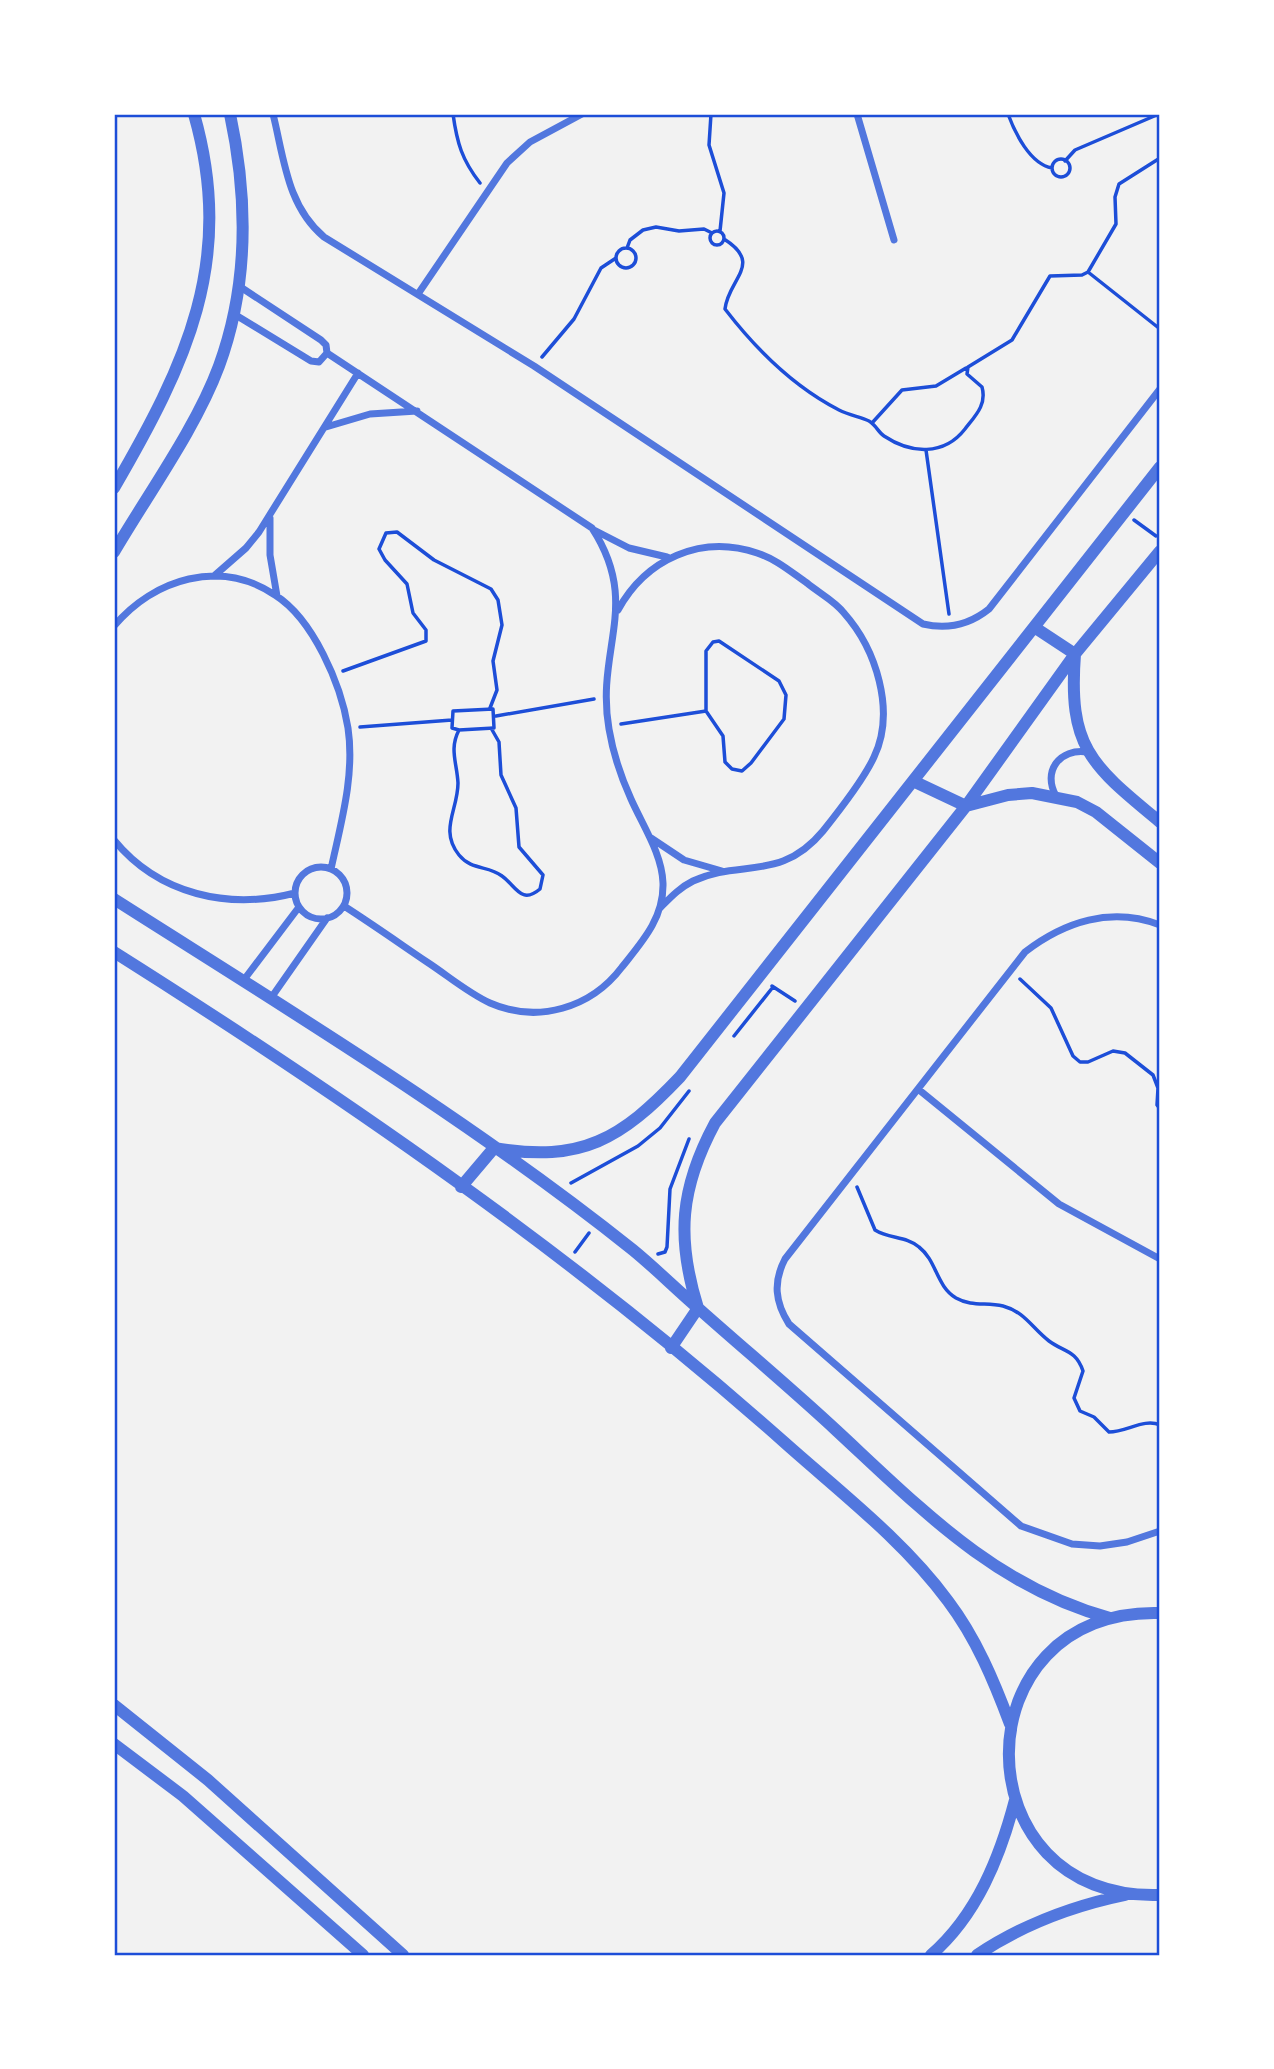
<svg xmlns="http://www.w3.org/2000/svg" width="1274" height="2069" font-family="'Nunito Sans',sans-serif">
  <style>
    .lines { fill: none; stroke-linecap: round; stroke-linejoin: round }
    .path { stroke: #1d4ed8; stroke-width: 3.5 }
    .minor { stroke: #5277de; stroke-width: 7 }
    .tertiary { stroke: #5277de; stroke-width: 12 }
    .neatline { fill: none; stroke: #1d4ed8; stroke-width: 2.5 }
  </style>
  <rect width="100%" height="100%" fill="#f2f2f2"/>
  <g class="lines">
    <path class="path" d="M453 114C457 143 462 160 480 183
      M711 114 709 145 724 193 720 231
      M1008 114C1015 133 1030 164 1052 168
      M1052 168a9 9 0 1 1 18 0a9 9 0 1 1-18 0Z
      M1065 161 1075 150 1159 114
      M710 238a7 7 0 1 1 14 0a7 7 0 1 1-14 0Z
      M724 239C764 264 728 279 725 309 755 348 794 387 839 410 849 415 860 417 869 421 876 425 878 432 884 436 911 454 944 456 965 429 975 416 987 405 982 387L967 374 968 367 1012 340 1050 276 1082 275 1088 272 1116 224 1115 197 1119 184 1160 158
      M627 248 630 240 643 230 656 227 679 231 704 229 712 233
      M616 258a10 10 0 1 1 20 0a10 10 0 1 1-20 0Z
      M1088 272 1160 329
      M542 357 574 319 601 268 616 258
      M872 423 902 390 936 386 966 368
      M926 450 949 614
      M1134 520 1156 536
      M719 641 779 681 786 695 784 719 751 763 742 771 732 769 725 762 723 736 706 711V651L713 642Z
      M343 671 426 641V630L413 613 407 584 385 560 379 549 386 533 397 532 434 560 491 589 498 600 502 625 493 661 497 690 490 708
      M493 709 494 728 459 730 452 728 453 711Z
      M496 716 594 699
      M621 724 706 711
      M360 727 452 720
      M459 730C449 749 457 763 458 783 458 810 439 830 459 855 472 871 488 865 502 876 516 886 521 905 540 889L543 875 519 847 516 808 501 775 499 742 491 728
      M1020 979 1051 1008 1073 1056 1080 1062H1088L1113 1051 1125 1053 1153 1075 1158 1088 1157 1105 1160 1109
      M772 986 795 1001
      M734 1036 773 987
      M571 1183 638 1146 660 1128 689 1091
      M857 1187 875 1230C889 1239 906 1236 919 1247 937 1261 936 1286 956 1298 972 1307 986 1302 1003 1306 1025 1312 1032 1328 1049 1341 1064 1352 1076 1350 1083 1371L1074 1398 1080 1411 1094 1417 1109 1432C1127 1432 1144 1418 1160 1425
      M575 1252 589 1233
      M658 1254 665 1252 667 1247 670 1189 689 1139"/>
    <path class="minor" d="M273 114C284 158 287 206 324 237L534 366 923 624C948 630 969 625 989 609L1160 389
      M857 114 894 240
      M418 294 507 163 530 142 582 114
      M234 314 311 361 319 362 327 353 326 345 321 340 239 286
      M327 353 592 528C642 605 595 649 609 729 613 753 621 777 631 799 643 826 662 854 663 883 664 918 642 942 622 967 591 1008 538 1024 490 1003 468 993 447 975 427 962 399 943 372 924 344 906
      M326 427 370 414 417 411
      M270 518V555L277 596
      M594 530 629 548 667 557
      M214 576 246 548 259 532 358 373
      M618 610C646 559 701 534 757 553 776 559 791 572 807 583 819 593 835 601 844 613 876 649 896 711 874 757 864 779 839 811 823 831 781 882 740 859 693 881 679 888 670 898 660 908
      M114 626C154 579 220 558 275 595 313 619 341 684 348 728 355 775 341 823 331 869
      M1056 796C1042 771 1060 748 1087 752
      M651 838 684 860 722 871
      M114 840C159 895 229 910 295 893
      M295 893a26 26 0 1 1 52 0a26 26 0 1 1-52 0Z
      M1160 925C1111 906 1064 922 1025 952L785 1259C773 1282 775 1302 789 1324L1021 1526 1072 1544 1100 1546 1127 1542 1160 1531
      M243 981 299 907
      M271 998 327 918
      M918 1089 1059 1204 1160 1259"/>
    <path class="tertiary" d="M114 488C186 364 236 261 194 114
      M114 552C148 494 196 428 219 366 249 284 248 198 230 114
      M1034 627 1075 654C1068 748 1091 765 1160 822
      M913 781 966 806 1008 795 1032 793 1077 802 1096 812 1160 863
      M114 899C290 1011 470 1120 633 1250 655 1268 676 1289 698 1308 744 1349 792 1389 837 1431 920 1508 997 1588 1110 1618
      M114 952C347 1099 577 1258 784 1442 840 1492 903 1540 948 1601 976 1638 994 1681 1010 1724
      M461 1187 494 1148C582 1163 621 1139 680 1077L1160 467
      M671 1348 698 1308C676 1238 680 1188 715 1123L966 806 1075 654 1160 551
      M1160 1613C958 1607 959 1902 1160 1895
      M114 1705 208 1780 403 1955
      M114 1744 183 1796 363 1955
      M931 1955C977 1915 1000 1857 1015 1800
      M977 1955C1022 1925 1072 1906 1125 1895"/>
  </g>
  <rect width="1274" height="2069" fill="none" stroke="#ffffff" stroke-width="231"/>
  <rect x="116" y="116" width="1042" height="1838" class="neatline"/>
</svg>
